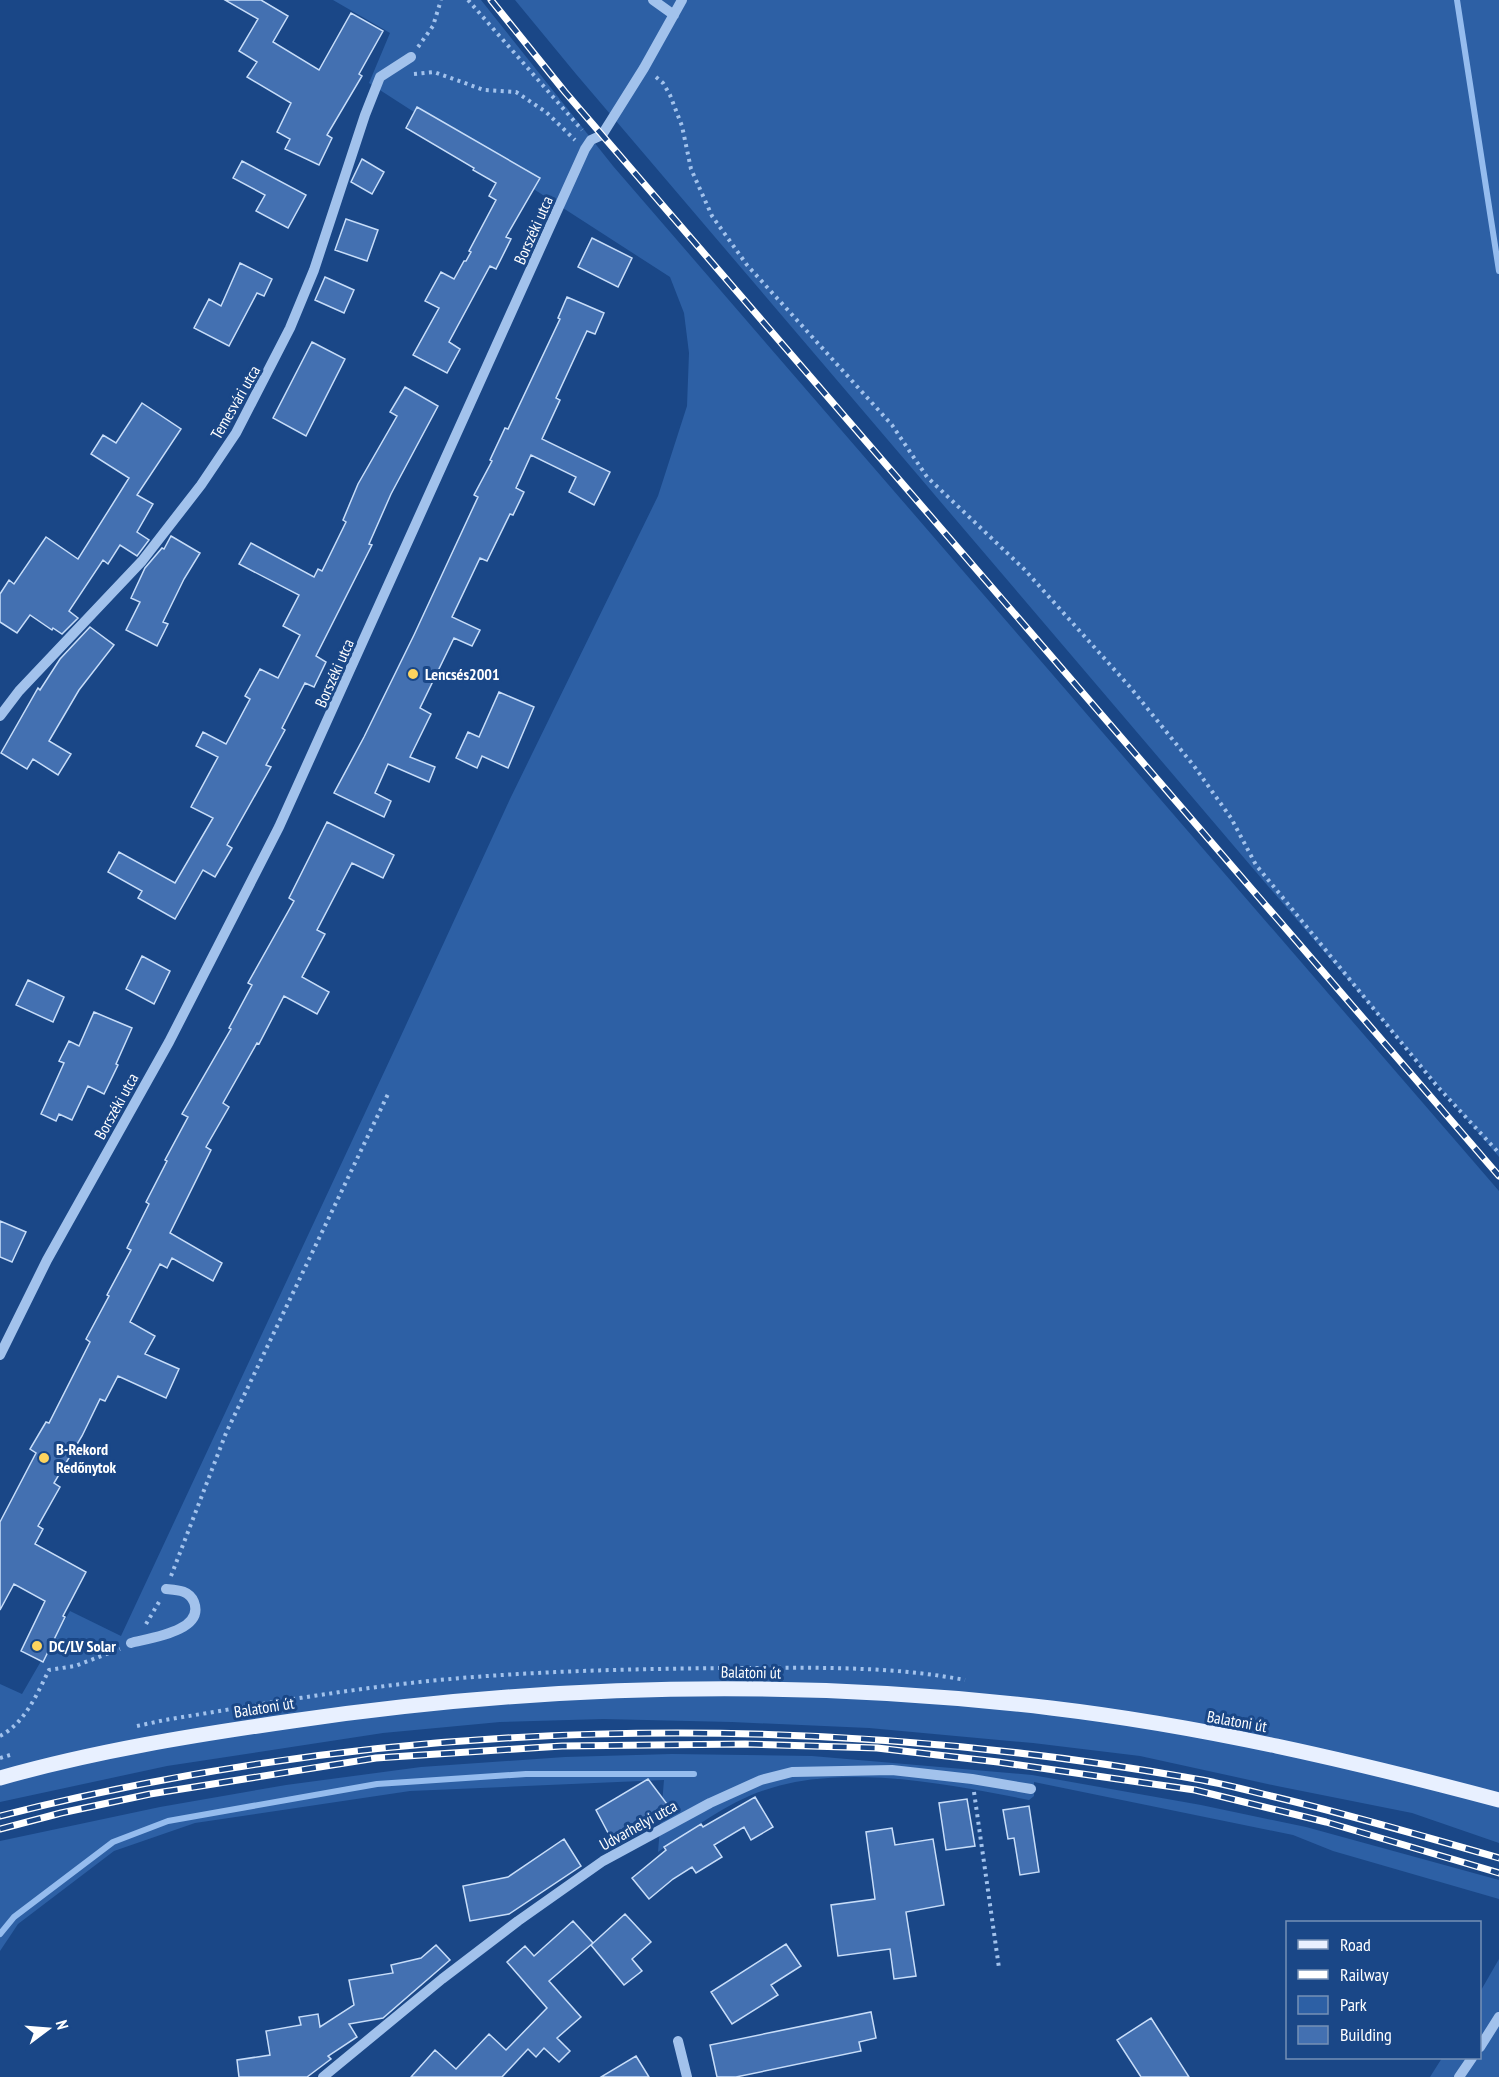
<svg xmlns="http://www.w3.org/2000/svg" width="1499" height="2077" font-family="'PT Sans Narrow',sans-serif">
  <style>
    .green { fill: #2d60a5 }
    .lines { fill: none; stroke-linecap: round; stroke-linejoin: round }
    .stream { stroke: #95bcee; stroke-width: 6 }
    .building { fill: #4370b1; stroke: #c7ddf9; stroke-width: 1.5 }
    .path { stroke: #a2c2ec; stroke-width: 4; stroke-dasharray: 3 4.5; stroke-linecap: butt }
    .minor { stroke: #a2c2ec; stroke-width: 10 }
    .major { stroke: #e8f0ff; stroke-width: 15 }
    .rail-casing { stroke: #fff; stroke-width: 7 }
    .rail { stroke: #1a4787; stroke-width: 4.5; stroke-dasharray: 14; stroke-linecap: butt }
    .poi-dot { fill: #fed45e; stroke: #1a4787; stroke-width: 2 }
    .labels { text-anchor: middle; stroke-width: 6; stroke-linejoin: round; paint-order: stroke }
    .street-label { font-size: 16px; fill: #fff; stroke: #1a4787 }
    .poi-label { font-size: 16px; font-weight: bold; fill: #fff; stroke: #1a4787; text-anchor: start }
  </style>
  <rect width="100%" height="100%" fill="#1a4787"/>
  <path class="green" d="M333 0H481L613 166 1499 1191V1843L1412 1813 1277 1786 1140 1756 1033 1743 869 1728 732 1722 603 1719 500 1722 383 1733 167 1766 0 1802V1684L22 1694 70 1611 121 1636 400 1038 510 799 658 496 687 406 689 353 684 313 670 277 369 83 390 33Z
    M515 0H1499V1157L576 74Z
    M672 1754 812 1756 1032 1775 1201 1805 1306 1827 1499 1880V1899L1333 1851 1293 1835 1034 1782V1796L1029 1800C949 1784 844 1763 765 1790 726 1803 692 1830 658 1852L664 1780 410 1791 195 1823 114 1851 18 1924 0 1951V1841L160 1807 286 1785 421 1767 565 1757Z
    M1499 1959V2077H1430L1442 2058H1480V1992Z"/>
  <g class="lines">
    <path class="stream" d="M1457 0 1499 271
      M0 1934 14 1917 113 1842 168 1821 377 1784 526 1774H694"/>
  </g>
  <path class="building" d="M225 0H261L288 16 273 42 319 70 351 13 383 31 359 74 362 76 327 135 332 138 319 165 285 149 290 139 277 132 291 103 247 77 257 62 239 51 258 19Z
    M417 107 540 178 506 237 511 239 496 269 490 266 449 342 460 349 447 373 413 355 439 308 425 301 441 272 454 279 464 261H466L471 252 469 251 496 200 489 196 496 183 473 170 474 168 406 128Z
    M362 159 384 172 372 194 351 182Z
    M242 161 306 195 288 228 256 211 265 195 233 178Z
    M346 219 378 230 367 261 335 250Z
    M592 238 632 258 618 287 578 267Z
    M240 263 272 279 264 296 257 293 229 346 194 328 209 299 221 306Z
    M325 277 354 290 344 313 315 300Z
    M567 297 604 313 595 334 587 331 556 398 560 400 542 439 610 472 594 505 569 492 576 477 531 455 516 488 524 492 513 515 510 514 487 561 480 558 452 617 480 630 472 646 454 638 420 708 431 714 410 757 435 767 429 782 388 764 375 793 391 801 384 817 334 793 364 737 414 635 478 497 474 495 492 461 490 460 505 428 508 429 560 319 558 318Z
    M312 342 345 359 306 436 273 418Z
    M405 387 438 406 391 494 369 544 372 545 316 656 326 662 314 687 305 683 282 728 285 730 266 765 271 767 227 845 232 848 215 877 203 870 175 919 138 898 142 891 108 872 119 852 175 883 213 818 191 807 218 757 196 746 203 732 226 744 250 699 245 696 260 669 278 678 300 635 283 626 299 595 239 564 251 543 314 577 318 569 322 571 346 522 343 520 358 484 397 416 390 412Z
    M142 403 181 429 137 495 153 504 137 532 149 540 137 556 120 545 108 564 103 560 69 611 78 618 62 634 53 628 52 630 30 615 17 633 0 622V594L9 580 14 584 46 537 78 559 129 478 91 454 103 435 116 443Z
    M171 536 200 553 184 579 163 622 168 624 157 646 126 630 140 602 131 598 145 568 162 548 164 549Z
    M90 627 114 645 79 690 49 741 71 754 58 775 33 759 27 769 1 753 38 688 40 690 60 659Z
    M499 692 534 707 508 768 482 756 477 768 456 758 468 732 479 737Z
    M327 822 394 855 383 878 352 863 317 930 325 934 302 977 329 992 317 1014 284 996 259 1044 257 1043 223 1103 229 1107 206 1147 211 1150 170 1233 222 1263 213 1281 172 1258 167 1268 160 1264 130 1322 155 1336 145 1354 179 1369 166 1398 118 1376 105 1401 100 1399 82 1436 54 1483 60 1487 38 1526 43 1529 35 1544 86 1572 63 1616 65 1617 43 1662 21 1651 45 1601 14 1584 0 1610V1522L36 1453 30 1449 46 1422 49 1423 90 1342 86 1339 109 1296 107 1295 131 1250 127 1248 149 1204 146 1202 167 1161 165 1160 188 1117 182 1114 231 1029 229 1028 252 985 248 983 294 901 289 898Z
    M142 956 170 971 154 1004 126 989Z
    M28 980 64 997 53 1022 16 1005Z
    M94 1012 132 1028 116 1064 118 1065 104 1094 88 1086 72 1120 59 1114 56 1121 41 1114 64 1063 59 1061 69 1041 79 1046Z
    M0 1221 26 1232 12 1262 0 1257Z
    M648 1779 670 1808 628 1839 615 1846 596 1810Z
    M755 1797 773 1827 751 1840 744 1827 714 1845 722 1857 696 1873 692 1867 673 1879 649 1899 632 1878 666 1850 664 1847 701 1824 703 1827Z
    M967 1799 975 1846 946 1850 939 1803Z
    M1029 1806 1039 1872 1020 1875 1014 1838 1008 1839 1003 1810Z
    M892 1828 895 1845 933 1839 944 1905 906 1912 916 1976 894 1979 890 1949 838 1956 831 1905 875 1899 866 1832Z
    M564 1839 581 1866 509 1914 470 1921 463 1886 508 1877Z
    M625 1914 651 1942 632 1959 642 1971 624 1985 591 1945Z
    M573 1921 593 1943 549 1981 581 2017 557 2038 570 2051 559 2062 544 2048 536 2057 528 2049 502 2077H411L435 2050 456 2069 489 2034 506 2050 547 2008 507 1962 525 1946 534 1956Z
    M786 1944 801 1966 771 1985 778 1995 732 2024 711 1992Z
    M436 1945 450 1960 383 2018 349 2024 357 2037 328 2056 331 2059 307 2077H239L237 2060 270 2055 266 2031 301 2025 299 2017 318 2014 320 2027 354 2005 349 1980 393 1973 391 1965 421 1958Z
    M871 2012 876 2038 859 2042 861 2051 736 2077H717L710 2045Z
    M1151 2018 1189 2077H1141L1117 2040Z
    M636 2056 649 2077H601Z"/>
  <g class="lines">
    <path class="path" d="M468 0 582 130
      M418 47 433 26 441 0
      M414 74 434 72 484 90 516 92 546 112 575 140
      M656 77 663 83 670 95 682 126 691 169 712 216 747 265 892 425 927 477 1024 569 1130 687 1194 766 1231 818 1256 865 1437 1086 1499 1153
      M171 1576 226 1433 388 1094
      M146 1624 159 1602
      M137 1726 165 1720C256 1705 347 1689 439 1680 534 1671 630 1669 725 1668 805 1668 887 1665 965 1680
      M0 1736C25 1723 37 1694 49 1670L75 1666 120 1649
      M0 1758 10 1755
      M974 1792 999 1968"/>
    <path class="minor" d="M653 0 674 15
      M0 716 19 691 142 561 201 485 236 433 290 328 314 270 365 115 380 77 411 57
      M0 1355 47 1260 169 1042 279 827 585 149 591 140 602 135 644 68 682 0
      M131 1643C150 1638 205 1631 194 1602 189 1590 177 1590 166 1589
      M678 2041 687 2077
      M1480 2047 1499 2017
      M323 2077 442 1979 518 1921 603 1861 710 1803 761 1780 792 1772 892 1770 972 1779 1031 1789
      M1459 2077 1472 2058"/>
    <path class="major" d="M0 1778C95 1751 194 1735 292 1721 543 1684 799 1678 1051 1708 1203 1726 1352 1761 1499 1800"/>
    <g class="rail-casing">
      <path id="rail" d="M491 0 565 92 1499 1176
        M0 1816C389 1717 801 1709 1196 1779 1221 1783 1246 1790 1271 1796 1347 1814 1423 1836 1499 1858
        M0 1829 61 1813 150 1794 376 1758 562 1746 745 1744 877 1748 998 1762 1195 1790 1326 1822 1499 1873"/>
    </g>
    <use href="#rail" class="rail"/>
  </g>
  <g class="poi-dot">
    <circle cx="413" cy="674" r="6"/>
    <circle cx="44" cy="1458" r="6"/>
    <circle cx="37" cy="1646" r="6"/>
  </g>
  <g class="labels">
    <g class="street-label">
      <text transform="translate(533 230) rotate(-66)" y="6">Borszéki utca</text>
      <text transform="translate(235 402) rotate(-60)" y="6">Temesvári utca</text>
      <text transform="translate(334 673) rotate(-66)" y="6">Borszéki utca</text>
      <text transform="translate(116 1106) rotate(-61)" y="6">Borszéki utca</text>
      <text transform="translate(751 1672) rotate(1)" y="6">Balatoni út</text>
      <text transform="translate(264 1707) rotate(-9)" y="6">Balatoni út</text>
      <text transform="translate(1237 1721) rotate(10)" y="6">Balatoni út</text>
      <text transform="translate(638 1825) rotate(-29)" y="6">Udvarhelyi utca</text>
    </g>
    <g class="poi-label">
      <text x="425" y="680">Lencsés2001</text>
      <text x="56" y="1455">B-Rekord<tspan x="56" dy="18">Redőnytok</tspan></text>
      <text x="49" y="1652">DC/LV Solar</text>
    </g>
  </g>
  <rect x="1286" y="1921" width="195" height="138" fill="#1a4787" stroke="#7691b7" stroke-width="1.5"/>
  <rect x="1298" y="1940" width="30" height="9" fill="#e8f0ff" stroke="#7691b7" stroke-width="1.5"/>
  <text x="1340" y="1951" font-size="18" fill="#ffffff">Road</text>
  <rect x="1298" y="1970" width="30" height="9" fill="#ffffff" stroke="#7691b7" stroke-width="1.5"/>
  <text x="1340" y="1981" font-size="18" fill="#ffffff">Railway</text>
  <rect x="1298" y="1996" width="30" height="18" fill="#2d60a5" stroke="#7691b7" stroke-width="1.5"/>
  <text x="1340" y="2011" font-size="18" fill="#ffffff">Park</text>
  <rect x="1298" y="2026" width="30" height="18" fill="#4370b1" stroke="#7691b7" stroke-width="1.5"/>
  <text x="1340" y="2041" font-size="18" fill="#ffffff">Building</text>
  <g transform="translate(48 2029) rotate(74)" stroke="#1a4787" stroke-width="4.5" paint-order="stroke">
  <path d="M0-4.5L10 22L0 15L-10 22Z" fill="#ffffff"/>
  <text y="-9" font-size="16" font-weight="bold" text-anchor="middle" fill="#ffffff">N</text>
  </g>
</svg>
